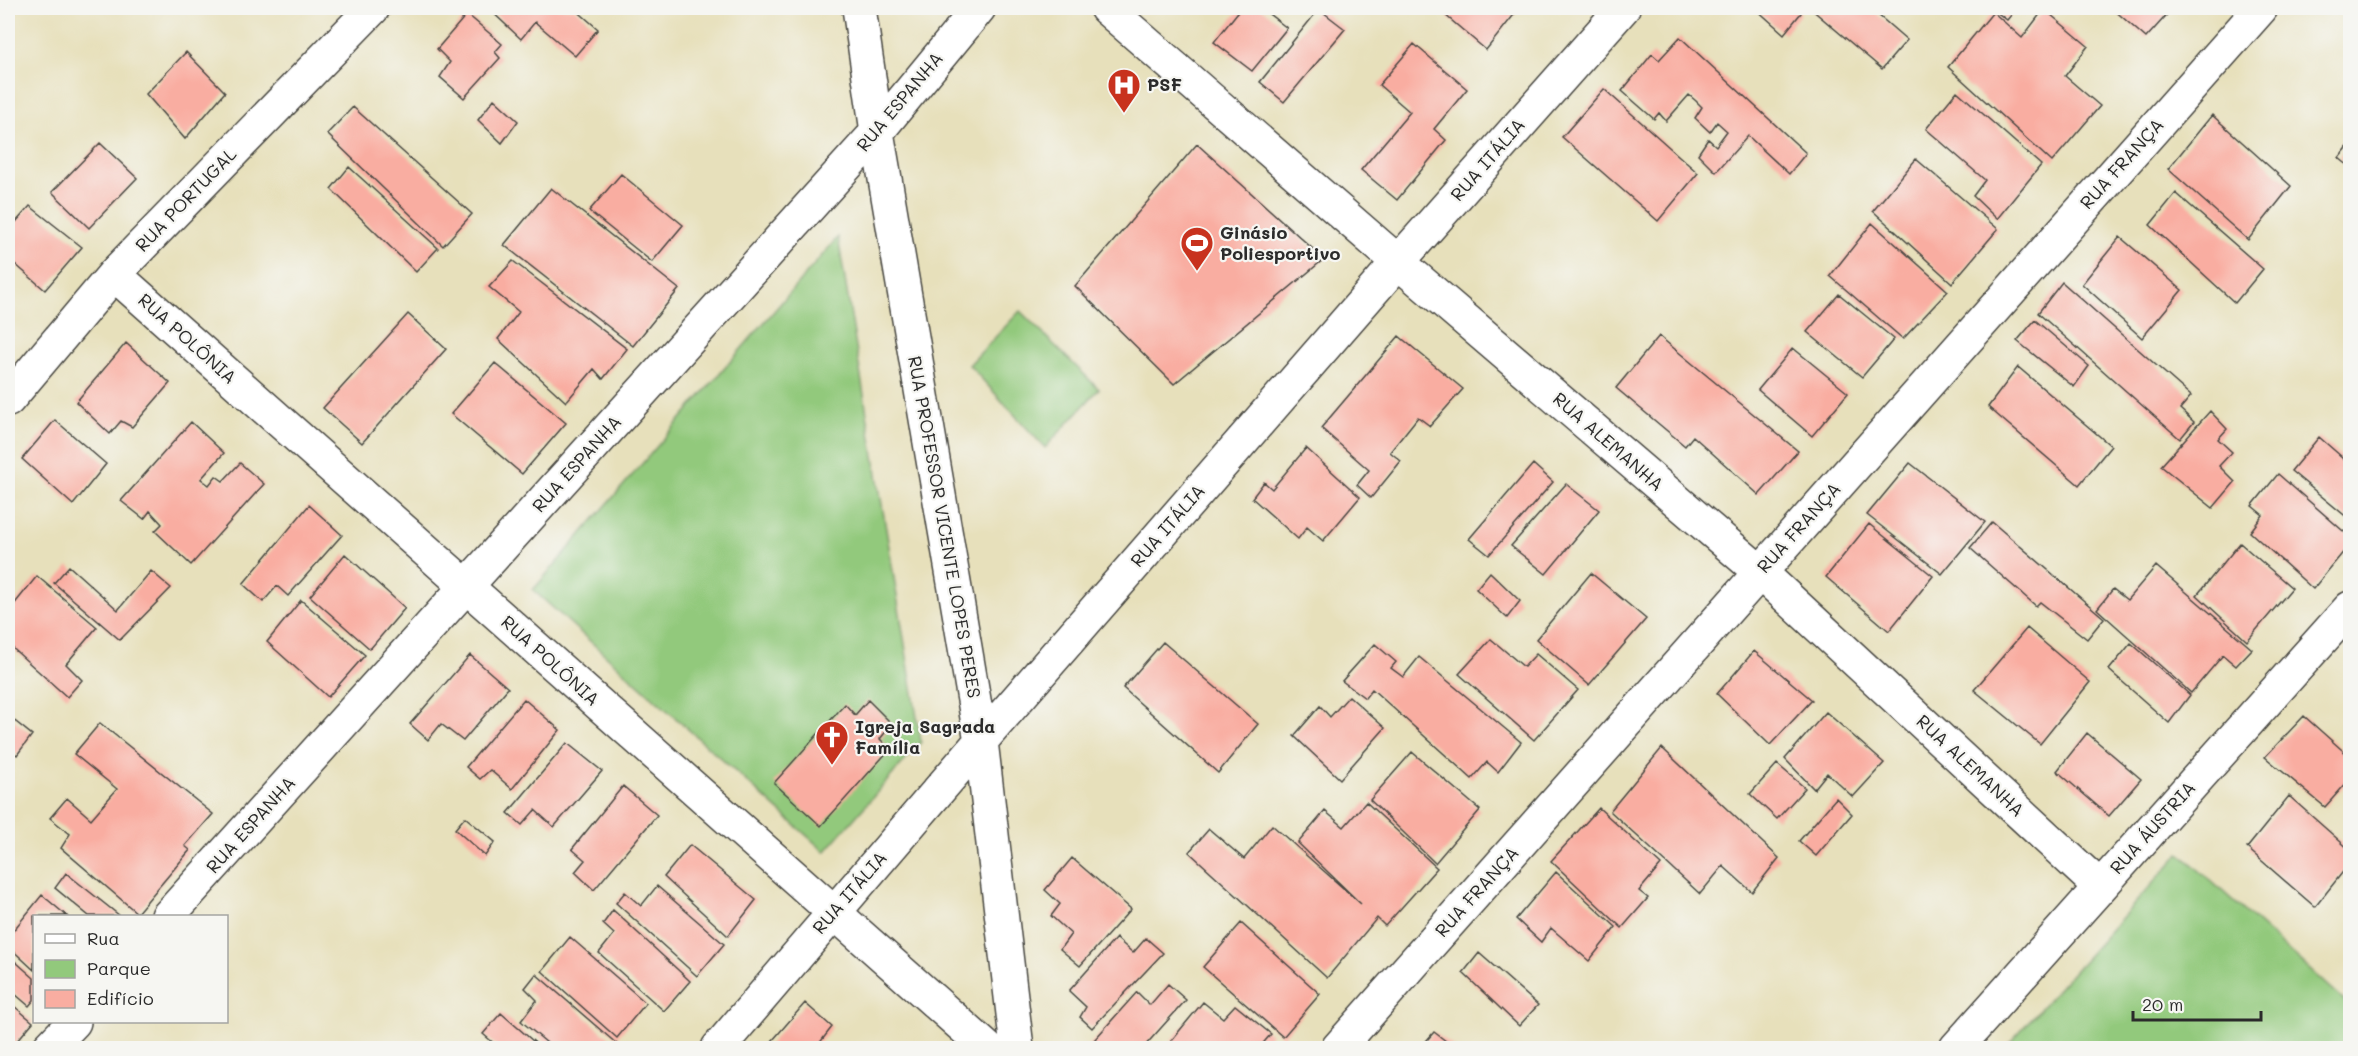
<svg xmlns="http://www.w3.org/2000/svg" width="2358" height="1056" font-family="Mali,sans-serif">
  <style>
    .green { fill: #92c97c; stroke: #5e7a54; stroke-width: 1.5 }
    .building { fill: #f9ada1 }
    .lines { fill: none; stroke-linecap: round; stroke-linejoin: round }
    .minor-casing { stroke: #474641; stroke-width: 36 }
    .minor { stroke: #fff; stroke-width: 33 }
    .labels { text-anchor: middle; stroke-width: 4.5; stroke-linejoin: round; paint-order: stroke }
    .poi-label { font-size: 18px; font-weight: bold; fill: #2b2b2b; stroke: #f6f6f2; text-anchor: start }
    .street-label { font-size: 18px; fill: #2b2b2b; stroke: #f6f6f2 }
  </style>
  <rect width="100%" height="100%" fill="#f6f6f2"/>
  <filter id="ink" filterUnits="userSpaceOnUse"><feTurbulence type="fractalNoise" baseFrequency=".0167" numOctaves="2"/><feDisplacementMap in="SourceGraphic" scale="12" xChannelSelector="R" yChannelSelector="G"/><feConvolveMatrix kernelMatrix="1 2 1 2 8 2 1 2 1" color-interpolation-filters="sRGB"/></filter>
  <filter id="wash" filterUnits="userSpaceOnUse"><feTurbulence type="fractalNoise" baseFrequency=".008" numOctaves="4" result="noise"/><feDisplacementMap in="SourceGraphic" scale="24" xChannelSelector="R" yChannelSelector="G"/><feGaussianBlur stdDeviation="1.35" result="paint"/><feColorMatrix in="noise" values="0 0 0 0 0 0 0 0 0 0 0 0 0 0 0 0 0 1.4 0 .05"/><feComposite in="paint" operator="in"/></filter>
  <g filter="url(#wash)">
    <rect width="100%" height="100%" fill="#e7e0bb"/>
    <path class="green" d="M838 237 921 742 825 852 533 590Z
      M1020 311 1099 389 1045 448 969 365Z
      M2180 853 2350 1006V1048H2005Z"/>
    <g id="blocks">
      <path class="building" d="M488 8H574L598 29 575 56 535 22 521 39Z
        M1241 8H1261L1287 28 1252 71 1214 42Z
        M1437 8H1512L1517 11 1486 50Z
        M1755 8H1795L1801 13 1784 34Z
        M1810 8H1870L1907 40 1882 69Z
        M1991 8H2017L2007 20Z
        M2112 8H2173L2146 38Z
        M1319 9 1345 29 1284 102 1260 82Z
        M2044 9 2088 46 2065 76 2100 106 2052 162 1948 67 1993 12 2022 38Z
        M467 14 502 44 495 52 500 58 464 98 440 77 450 62 437 49Z
        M1680 37 1806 153 1789 174 1748 136 1716 172 1698 154 1708 139 1716 146 1727 131 1717 122 1710 132 1695 118 1702 107 1696 101 1689 95 1666 121 1659 113 1654 119 1622 91 1652 54 1659 60Z
        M1414 44 1467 89 1434 129 1446 140 1397 200 1361 170 1410 112 1379 85Z
        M186 52 225 92 185 139 146 94Z
        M1604 89 1698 173 1658 221 1562 137Z
        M1957 91 2041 165 1997 219 1973 196 1985 180 1926 129Z
        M494 99 518 121 502 143 478 120Z
        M353 107 472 214 443 246 327 134Z
        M2212 115 2291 186 2248 240 2168 169Z
        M100 143 137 178 89 228 52 192Z
        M1197 144 1324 259 1174 384 1075 286Z
        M2350 144V167L2339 158Z
        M1916 159 1998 229 1952 283 1873 211Z
        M349 167 438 248 416 272 331 189Z
        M621 174 683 225 652 262 589 211Z
        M551 188 679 289 633 346 504 245Z
        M2176 193 2263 269 2235 303 2150 225Z
        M30 206 82 247 45 290 8 258V231Z
        M1872 223 1948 291 1903 339 1830 276Z
        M2120 237 2182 290 2142 338 2082 284Z
        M513 261 627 349 603 379 594 369 566 402 498 339 519 312 489 287Z
        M2062 282 2191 396 2180 409 2194 422 2180 439 2038 313Z
        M1839 294 1894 339 1862 377 1807 332Z
        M408 314 446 349 362 443 323 408Z
        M2035 320 2089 366 2074 387 2017 341Z
        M1399 336 1463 389 1430 426 1418 417 1390 452 1401 461 1371 498 1357 485 1369 470 1321 428Z
        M1659 336 1798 451 1759 495 1693 436 1685 446 1616 388Z
        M126 343 170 383 132 427 121 421 110 434 76 402Z
        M1793 348 1848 393 1812 436 1758 390Z
        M495 363 566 423 522 474 451 414Z
        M2018 367 2111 446 2079 485 1988 407Z
        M2210 411 2227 429 2218 439 2232 452 2219 466 2235 482 2213 508 2161 466Z
        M55 420 106 464 73 505 22 459Z
        M191 422 224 453 201 479 209 485 216 476 223 481 240 463 264 484 191 565 155 531 162 524 150 511 144 519 121 501Z
        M2319 437 2350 464 2349 519 2291 471Z
        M1306 448 1360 497 1323 541 1307 527 1298 539 1252 498 1264 482 1272 489Z
        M1910 463 1985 522 1942 574 1867 515Z
        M1533 464 1553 482 1489 555 1469 539Z
        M2278 474 2350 537V544L2313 589 2250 532 2263 515 2252 506Z
        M1566 484 1599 510 1546 574 1511 546Z
        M309 505 342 535 288 596 277 586 263 602 243 584Z
        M1992 522 2104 618 2087 639 2040 602 2036 606 1970 548Z
        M1869 524 1933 576 1889 631 1826 577Z
        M2240 543 2292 588 2247 641 2197 595Z
        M345 554 405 608 370 649 310 596Z
        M69 566 118 610 151 571 171 588 120 640 54 583Z
        M2156 566 2252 649 2236 666 2223 655 2191 693 2097 609 2113 589 2127 600Z
        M1490 572 1520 601 1507 618 1476 589Z
        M1591 573 1646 619 1589 685 1536 639Z
        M37 576 97 627 66 664 82 680 67 697 8 644V612Z
        M301 600 365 655 328 697 267 642Z
        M2027 628 2090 682 2040 744 1974 690Z
        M1491 639 1524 667 1536 654 1578 690 1534 740 1459 674Z
        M1163 642 1258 724 1218 773 1123 688Z
        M2131 643 2190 695 2169 723 2109 670Z
        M1375 644 1396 662 1391 668 1403 677 1419 657 1521 742 1498 772 1487 762 1472 779 1372 689 1365 698 1342 681Z
        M1754 651 1812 700 1770 745 1717 694Z
        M470 655 508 688 463 741 441 724 428 740 410 724Z
        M1349 696 1385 728 1340 779 1294 736 1320 706 1330 717Z
        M524 699 560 730 512 789 490 770 480 779 466 767Z
        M868 700 892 724 880 739 890 749 821 826 774 783 845 704 855 715Z
        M1826 712 1884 763 1853 797 1827 773 1814 789 1785 759Z
        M2304 716 2350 757V779L2325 807 2265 757Z
        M11 718 32 735 17 755 8 748V723Z
        M100 723 213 814 185 846 190 850 137 913 61 848 70 834 50 818 67 798 91 819 117 789 74 754Z
        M2087 733 2141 779 2109 816 2057 771Z
        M567 743 602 771 554 827 535 810 522 825 508 813Z
        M1662 748 1779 858 1752 892 1723 866 1700 894 1610 811Z
        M1412 752 1480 810 1435 863 1370 800Z
        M1777 764 1805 788 1777 819 1750 794Z
        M623 786 657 815 594 890 575 872 585 860 572 849Z
        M2289 796 2350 850V863L2315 907 2247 848Z
        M1836 798 1852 814 1816 856 1799 841Z
        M1366 802 1437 868 1385 926 1377 918 1327 978 1189 852 1209 829 1244 859 1272 825 1361 904 1298 843 1325 811 1344 827Z
        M1599 808 1661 865 1639 891 1648 898 1622 928 1551 861Z
        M465 817 495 842 485 856 455 829Z
        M690 845 756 900 728 936 664 877Z
        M1072 858 1131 909 1080 966 1060 949 1071 934 1051 916 1060 904 1045 890Z
        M1556 872 1616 927 1589 961 1551 928 1541 942 1516 919Z
        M66 873 120 916H89L55 888Z
        M657 886 724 944 697 976 616 903 625 892 641 906Z
        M42 895 67 916H34V970L8 946V937Z
        M613 910 690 981 664 1011 599 953 614 934 603 924Z
        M1241 923 1320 994 1283 1037 1203 967Z
        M570 937 646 1003 617 1038 542 971Z
        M1116 938 1133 953 1146 938 1163 953 1092 1028 1080 1017 1086 1007 1069 991Z
        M1479 953 1538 1005 1519 1026 1463 973Z
        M8 955 34 978V1000L29 1006 8 988Z
        M536 974 618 1045 615 1048H553L521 1021 537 1000 525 988Z
        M1168 984 1186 1000 1143 1048H1087L1137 992 1150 1005Z
        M8 1001 33 1022 11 1048H8Z
        M1203 1002 1223 1018 1235 1005 1271 1034 1259 1048H1179L1171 1041Z
        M805 1003 832 1027 818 1045 822 1048H766Z
        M501 1013 541 1048H495L497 1046 483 1034Z
        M1434 1032 1455 1048H1420Z"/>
    </g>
  </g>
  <g filter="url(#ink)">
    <use href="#blocks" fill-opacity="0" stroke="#474641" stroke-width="1.5"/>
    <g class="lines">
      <g class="minor-casing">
        <path id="minor" d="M859 8 877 132 981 741 1017 1048
          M1106 8 1398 262 1760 572 2100 887
          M114 274 987 1048
          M8 400 114 274 373 8
          M168 916 877 132 979 8
          M49 1048 74 1022
          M718 1048 981 741 1398 262 1623 8
          M1338 1048 2261 8
          M1956 1048 2350 608"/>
      </g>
      <use href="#minor" class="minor"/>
    </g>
  </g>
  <defs>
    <g id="hospital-pin" transform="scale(1.725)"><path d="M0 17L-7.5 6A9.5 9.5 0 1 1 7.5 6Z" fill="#c8321e" stroke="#f6f6f2"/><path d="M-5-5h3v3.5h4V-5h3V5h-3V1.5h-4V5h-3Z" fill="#fff"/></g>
    <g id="stadium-pin" transform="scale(1.725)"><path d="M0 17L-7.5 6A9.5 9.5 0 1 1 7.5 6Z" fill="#c8321e" stroke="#f6f6f2"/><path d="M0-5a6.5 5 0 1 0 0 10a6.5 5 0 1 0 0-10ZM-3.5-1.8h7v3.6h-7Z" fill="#fff"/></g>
    <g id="church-pin" transform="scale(1.725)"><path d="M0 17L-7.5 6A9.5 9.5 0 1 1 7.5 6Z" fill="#c8321e" stroke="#f6f6f2"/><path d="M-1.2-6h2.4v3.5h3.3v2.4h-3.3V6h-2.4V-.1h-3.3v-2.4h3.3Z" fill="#fff"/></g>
  </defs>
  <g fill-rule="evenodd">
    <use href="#hospital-pin" x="1124" y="85"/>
    <use href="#stadium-pin" x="1197" y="243"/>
    <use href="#church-pin" x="832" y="737"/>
  </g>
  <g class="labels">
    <g class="poi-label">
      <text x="1147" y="91">PSF</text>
      <text x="1220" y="239">Ginásio<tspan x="1220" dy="21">Poliesportivo</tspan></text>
      <text x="855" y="733">Igreja Sagrada<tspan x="855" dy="21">Família</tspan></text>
    </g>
    <g class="street-label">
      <text transform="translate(900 102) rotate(-50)" y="6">RUA ESPANHA</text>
      <text transform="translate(1488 160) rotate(-49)" y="6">RUA ITÁLIA</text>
      <text transform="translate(2122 164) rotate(-48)" y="6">RUA FRANÇA</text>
      <text transform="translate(186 200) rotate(-46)" y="6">RUA PORTUGAL</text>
      <text transform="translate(187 339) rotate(42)" y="6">RUA POLÔNIA</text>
      <text transform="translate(1608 442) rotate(41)" y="6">RUA ALEMANHA</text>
      <text transform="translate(577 464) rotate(-48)" y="6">RUA ESPANHA</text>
      <text transform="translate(1168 526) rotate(-49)" y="6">RUA ITÁLIA</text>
      <text transform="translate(944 527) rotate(80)" y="6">RUA PROFESSOR VICENTE LOPES PERES</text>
      <text transform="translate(1799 528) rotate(-48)" y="6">RUA FRANÇA</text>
      <text transform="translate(550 661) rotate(42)" y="6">RUA POLÔNIA</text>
      <text transform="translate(1970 766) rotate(43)" y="6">RUA ALEMANHA</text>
      <text transform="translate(251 825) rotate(-48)" y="6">RUA ESPANHA</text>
      <text transform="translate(2153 828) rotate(-48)" y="6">RUA ÁUSTRIA</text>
      <text transform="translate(1477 892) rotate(-48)" y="6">RUA FRANÇA</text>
      <text transform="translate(850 893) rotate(-49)" y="6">RUA ITÁLIA</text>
    </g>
  </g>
  <rect width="2358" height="1056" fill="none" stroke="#f6f6f2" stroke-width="30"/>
  <rect x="33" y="915" width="195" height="108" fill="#f6f6f2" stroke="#a5a5a2" stroke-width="1.5"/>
  <rect x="45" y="934" width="30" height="9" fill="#ffffff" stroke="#a5a5a2" stroke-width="1.5"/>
  <text x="87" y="945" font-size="18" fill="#2b2b2b">Rua</text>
  <rect x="45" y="960" width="30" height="18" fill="#92c97c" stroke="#a5a5a2" stroke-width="1.5"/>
  <text x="87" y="975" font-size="18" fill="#2b2b2b">Parque</text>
  <rect x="45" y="990" width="30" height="18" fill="#f9ada1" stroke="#a5a5a2" stroke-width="1.5"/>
  <text x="87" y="1005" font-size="18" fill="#2b2b2b">Edifício</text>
  <path d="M2133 1011v9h128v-9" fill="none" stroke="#2b2b2b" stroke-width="3"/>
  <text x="2142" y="1011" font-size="18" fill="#2b2b2b" stroke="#f6f6f2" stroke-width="4.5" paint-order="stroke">20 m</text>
</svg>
